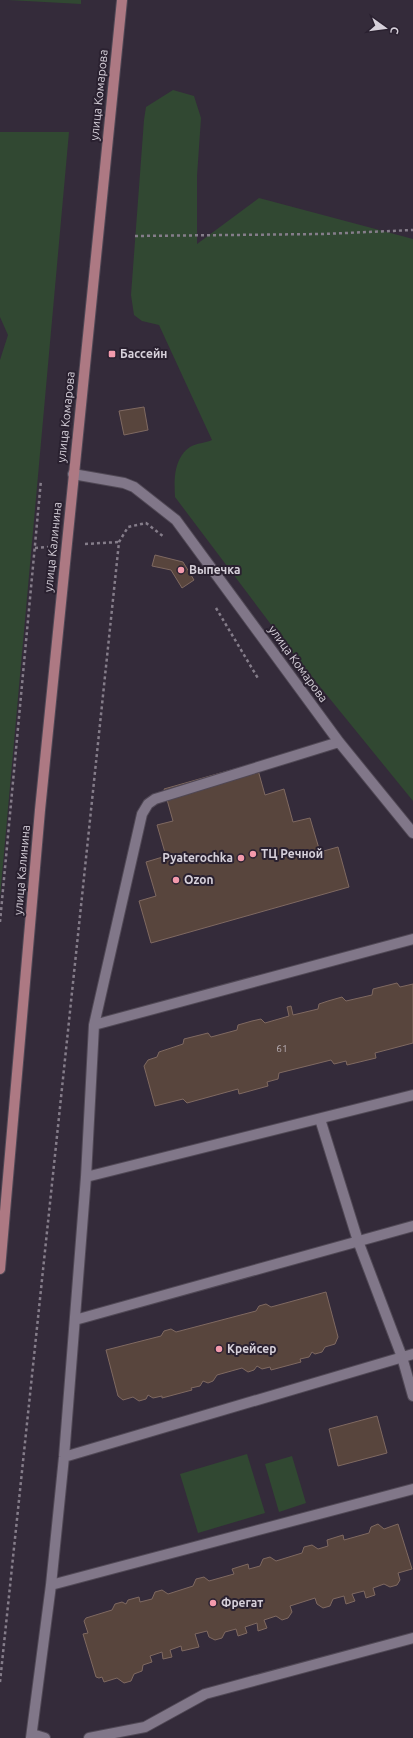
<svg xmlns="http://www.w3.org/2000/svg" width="413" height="1738" font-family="Ubuntu,sans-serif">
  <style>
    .green { fill: #314832 }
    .building { fill: #58453d; stroke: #7f6961 }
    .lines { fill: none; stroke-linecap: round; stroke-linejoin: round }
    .minor-casing { stroke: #504855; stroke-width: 12 }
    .major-casing { stroke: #504855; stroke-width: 12 }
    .path { stroke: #857d8a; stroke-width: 2.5; stroke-dasharray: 3 3; stroke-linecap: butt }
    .minor { stroke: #817789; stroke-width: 10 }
    .major { stroke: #ad7983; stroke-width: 10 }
    .poi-dot { fill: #f39aac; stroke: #2a2130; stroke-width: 1.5 }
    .labels { text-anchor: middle; stroke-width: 4; stroke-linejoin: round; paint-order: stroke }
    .number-label { font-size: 10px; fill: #b6adb3 }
    .street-label { font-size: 12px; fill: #d6d0da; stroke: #2a2130 }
    .poi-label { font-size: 12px; font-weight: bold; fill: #d6d0da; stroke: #2a2130; text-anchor: start }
  </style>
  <rect width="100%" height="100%" fill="#342b3a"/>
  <path class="green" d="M8 0H81V4Z
    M173 90 194 96 201 118 197 176V244L259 198 413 239V801L291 651 175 497C174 479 174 458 190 447 196 443 206 443 212 440L159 325 142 321 134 315 131 295 144 120 146 107Z
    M0 132H69L0 897V360L8 335 0 317Z
    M247 1454 265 1513 198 1533 180 1474Z
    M292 1456 306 1503 279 1512 265 1464Z"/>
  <path class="building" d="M144 407 148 430 124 435 119 411Z
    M155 555 183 562 194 580 182 588 171 570 152 566Z
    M256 763 265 795 284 789 293 822 310 818 320 852 338 847 349 887 151 943 139 901 156 896 146 862 166 856 157 825 173 821 164 789Z
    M397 983 400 987 413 984V1043L375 1053 376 1058 347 1065 346 1061 334 1064 331 1060 279 1073 278 1079 267 1082 268 1086 239 1094 238 1089 187 1103 183 1099 155 1106 144 1066 148 1060 157 1057 159 1052 183 1044 184 1039 208 1033 211 1037 237 1030 238 1025 252 1021 261 1019 265 1023 289 1016 287 1007 291 1006 293 1015 318 1009 319 1004 328 1001 342 997 346 1001 372 995 373 989Z
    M326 1292 338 1337 335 1344 325 1347 322 1352 315 1354 312 1352 309 1357 300 1359 301 1362 271 1370 270 1367 262 1369 257 1366 254 1370 248 1372 242 1368 217 1375 213 1381 208 1383 203 1381 200 1386 191 1388 192 1390 162 1398V1396L153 1398 148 1395 146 1399 139 1401 133 1397 123 1400 118 1396 106 1350 161 1336 164 1331 171 1329 176 1332 256 1311 259 1306 266 1304 271 1307Z
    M377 1416 387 1453 338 1466 329 1429Z
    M378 1524 384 1529 398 1524 412 1569 398 1573 400 1580 397 1585 390 1587 384 1584 373 1588 375 1595 366 1598 364 1591 352 1594 355 1601 346 1604 344 1596 333 1599 330 1606 323 1608 317 1604 315 1598 290 1606 292 1612 288 1618 282 1620 276 1616 264 1620 267 1628 258 1631 257 1623 245 1627 247 1633 238 1636 236 1629 225 1632 222 1638 215 1640 209 1637 207 1631 195 1634 199 1647 182 1651 181 1646 170 1650 172 1657 163 1659 162 1652 150 1656 152 1662 143 1665 142 1671 134 1674 131 1681 124 1683 117 1678 104 1682 102 1677 99 1678 96 1677 83 1634 88 1633 84 1621 86 1618 112 1610 115 1604 122 1602 126 1604 128 1600 139 1597 140 1602 152 1599 155 1592 162 1590 168 1594 193 1586 196 1579 204 1577 209 1581 234 1574 232 1569 248 1564 249 1569 260 1566 263 1559 270 1557 276 1561 302 1553 304 1547 312 1545 318 1549 328 1546 327 1540 343 1535 344 1540 369 1533 371 1527Z"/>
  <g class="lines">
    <g class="minor-casing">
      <path id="minor" d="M73 474 124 483 134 487 176 520 339 742 413 833
        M94 1025 413 939
        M320 1119 358 1241 402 1357 413 1396
        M86 1177 413 1095
        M75 1320 413 1226
        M64 1457 413 1354
        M51 1585 413 1489
        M32 1734 45 1738
        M31 1738 51 1585 64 1457 86 1177 94 1025 142 814 148 804 155 799 339 742
        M89 1738 145 1727 205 1694 413 1638"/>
    </g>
    <g class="major-casing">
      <path id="major" d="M0 1269 40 810 122 0"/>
    </g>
    <path class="path" d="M135 236 323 234 413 230
      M85 544 119 542
      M35 548 48 547
      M216 608 259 680
      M0 922 41 480
      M0 1682 119 542 128 527 146 523 164 537"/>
    <use href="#minor" class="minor"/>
    <use href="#major" class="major"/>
  </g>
  <g class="poi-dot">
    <rect x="108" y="350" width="8" height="8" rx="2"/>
    <circle cx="181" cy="570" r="4"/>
    <circle cx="253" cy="854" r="4"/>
    <circle cx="241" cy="858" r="4"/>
    <circle cx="176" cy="880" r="4"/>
    <circle cx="219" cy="1349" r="4"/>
    <circle cx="213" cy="1603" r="4"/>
  </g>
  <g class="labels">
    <g class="number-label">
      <text x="282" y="1052">61</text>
    </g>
    <g class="street-label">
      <text transform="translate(99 95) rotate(-84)" y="4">улица Комарова</text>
      <text transform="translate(66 417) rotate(-84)" y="4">улица Комарова</text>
      <text transform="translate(53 547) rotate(-84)" y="4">улица Калинина</text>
      <text transform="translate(298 664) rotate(54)" y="4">улица Комарова</text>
      <text transform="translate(22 870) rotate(-85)" y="4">улица Калинина</text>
    </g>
    <g class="poi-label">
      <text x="120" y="358">Бассейн</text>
      <text x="189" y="574">Выпечка</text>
      <text x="261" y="858">ТЦ Речной</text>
      <text x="233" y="862" text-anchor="end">Pyaterochka</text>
      <text x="184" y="884">Ozon</text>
      <text x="227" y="1353">Крейсер</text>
      <text x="221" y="1607">Фрегат</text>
    </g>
  </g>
  <g transform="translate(385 28) rotate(104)" stroke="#2a2130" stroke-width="3" paint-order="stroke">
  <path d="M0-3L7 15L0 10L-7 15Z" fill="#d6d0da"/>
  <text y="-6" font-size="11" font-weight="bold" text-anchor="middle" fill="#d6d0da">С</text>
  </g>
</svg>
